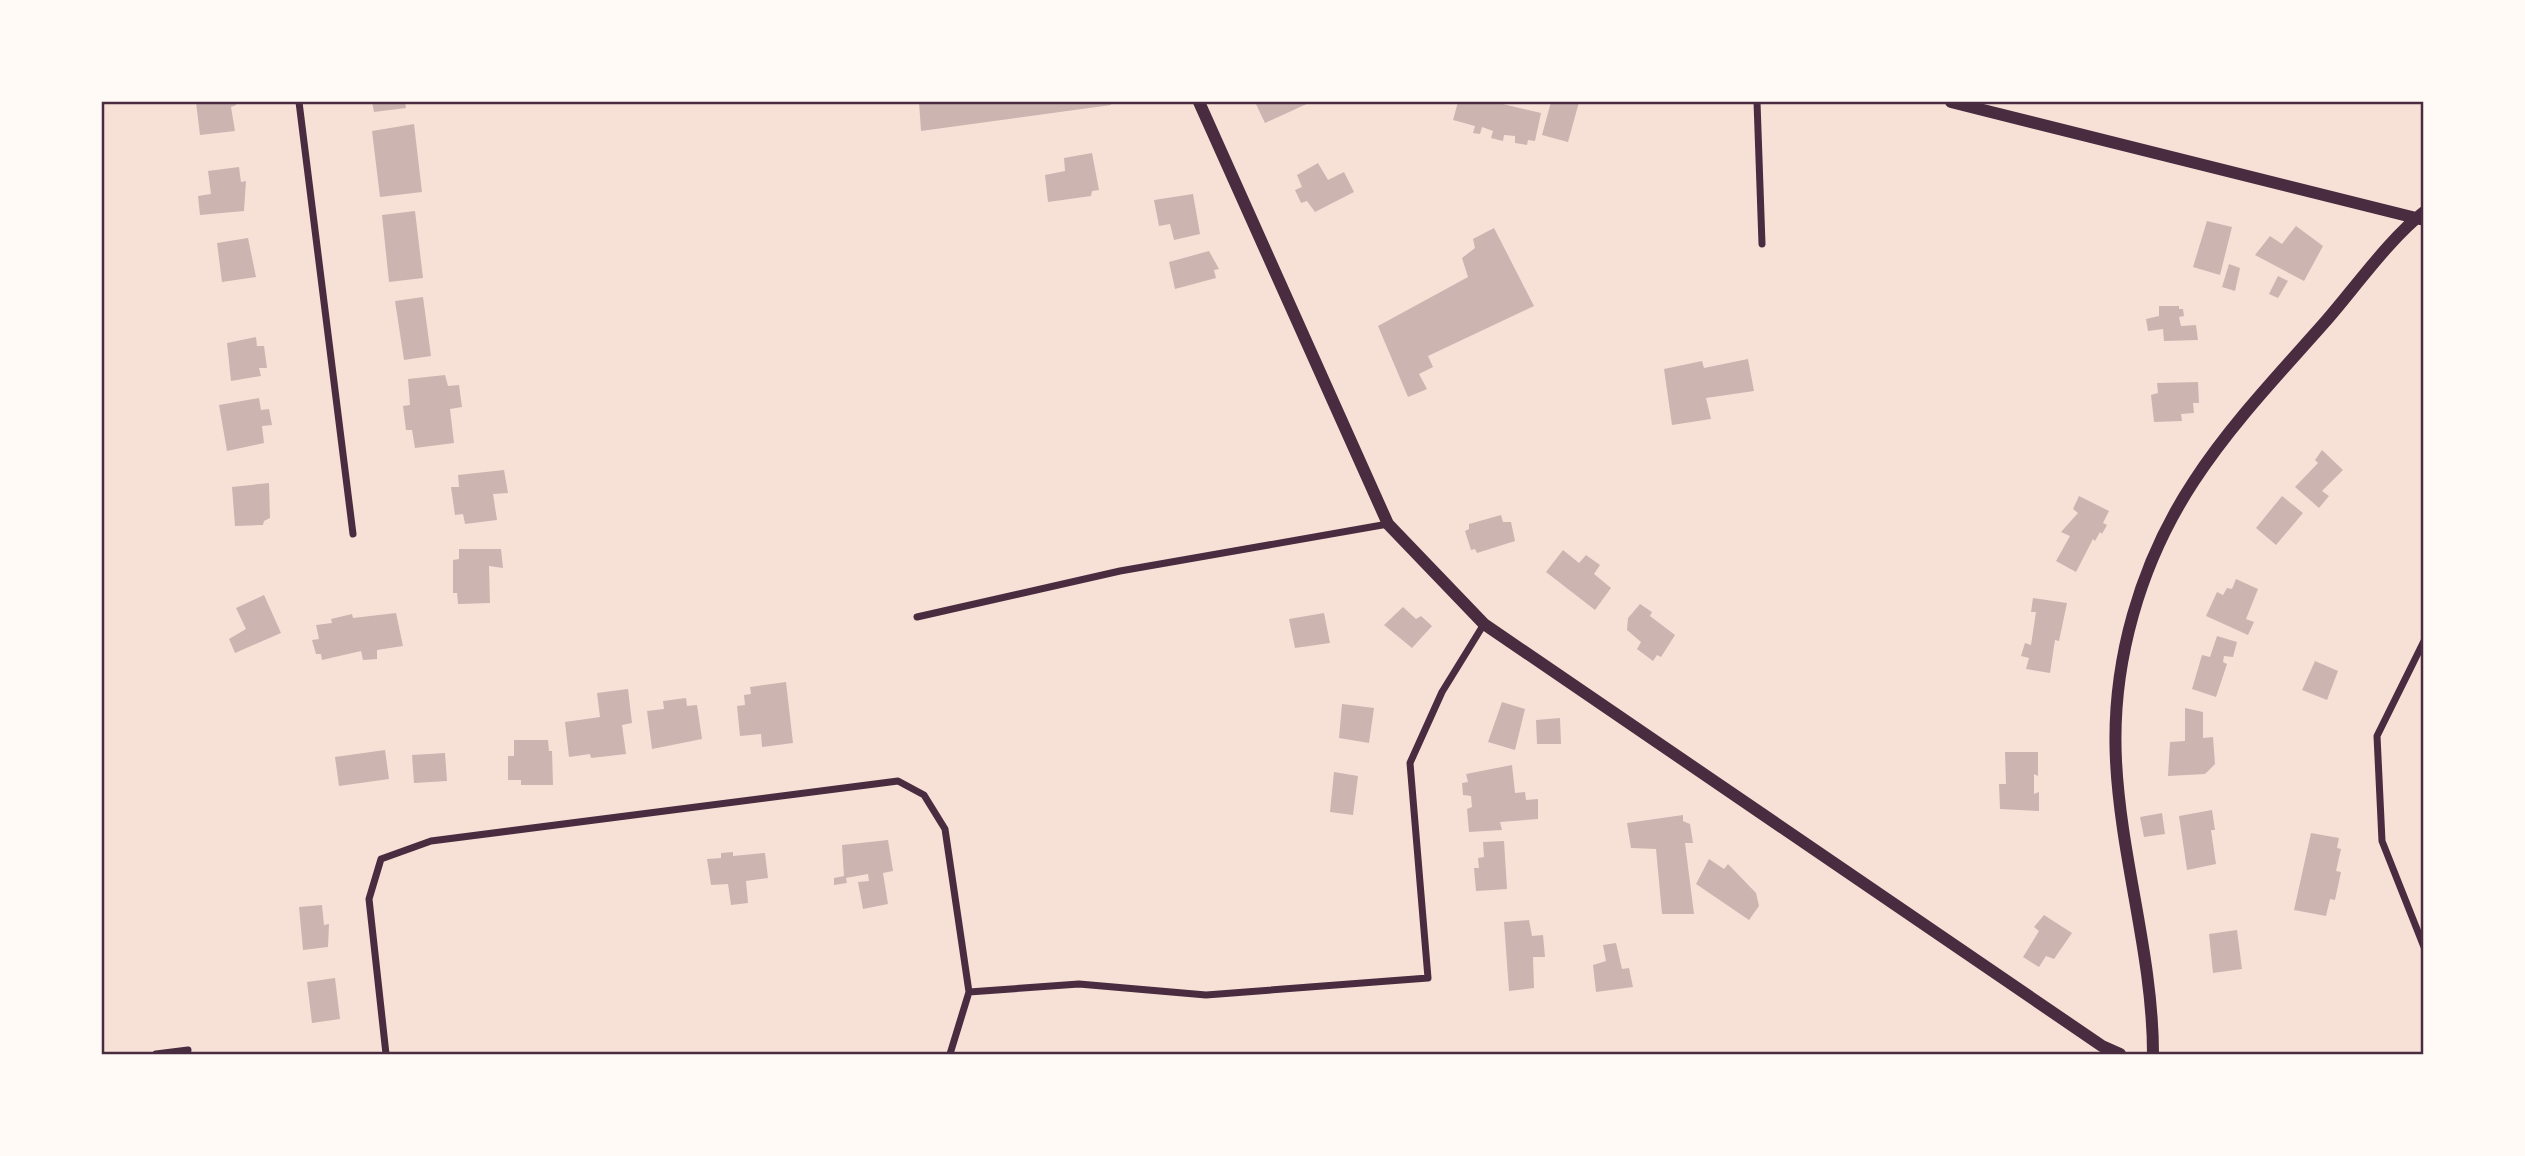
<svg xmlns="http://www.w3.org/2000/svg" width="2525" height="1156" font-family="Barlow,sans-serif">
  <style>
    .building { fill: #ccb4b1 }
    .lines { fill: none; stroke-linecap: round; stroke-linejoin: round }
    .minor { stroke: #4a2c40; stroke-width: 7 }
    .tertiary { stroke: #4a2c40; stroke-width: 12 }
    .neatline { fill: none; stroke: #4a2c40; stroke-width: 2.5 }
  </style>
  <rect width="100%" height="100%" fill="#f7e1d7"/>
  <path class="building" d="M196 102H236V105L231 107 235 131 200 135Z
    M372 102H405L406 108 374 112Z
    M919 102H1111V105L921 131Z
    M1255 102H1311L1265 123Z
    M1458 102H1494L1541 113 1535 141 1528 140 1527 145 1515 143V136L1504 135 1503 141 1491 138 1493 131 1482 127 1480 134 1473 133 1475 126 1453 120Z
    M1551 102H1579L1568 142 1542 135Z
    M414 124 422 192 380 197 372 131Z
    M1092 153 1099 190 1092 191 1091 196 1048 202 1045 175 1065 171 1064 158Z
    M1318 163 1328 180 1344 172 1354 192 1315 212 1307 201 1301 203 1295 190 1302 187 1297 175Z
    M239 167 241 182 246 181 244 211 200 215 198 196 211 194 208 171Z
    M1193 194 1200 234 1174 240 1170 224 1159 226 1154 200Z
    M415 211 423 278 389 282 382 215Z
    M2207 221 2232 227 2220 275 2193 267Z
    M2296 226 2323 246 2304 281 2255 255 2270 236 2282 244Z
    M1494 228 1534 306 1428 356 1433 367 1419 374 1427 389 1408 397 1378 326 1468 277 1462 258 1475 248 1473 239Z
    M248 238 256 277 222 282 217 243Z
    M1209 251 1219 269 1214 270 1216 278 1175 289 1169 262Z
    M2229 264 2240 268 2235 291 2222 287Z
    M2278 276 2288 281 2278 298 2269 294Z
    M423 297 431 356 404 360 395 301Z
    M2159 306H2179V309H2183L2184 316 2179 317 2181 326 2196 325 2198 340 2164 341 2163 329 2148 331 2146 319 2159 316Z
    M256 337 257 346H264L267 368H259L261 376 231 381 227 343Z
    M1748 359 1754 391 1706 398 1711 419 1672 425 1664 369 1702 361 1704 368Z
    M445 375 448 386 459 385 462 407 450 409 454 443 415 448 412 430H406L403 406 410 405 408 379Z
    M2198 382 2199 403H2193L2194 413 2181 414 2182 421 2154 422 2151 395 2158 393 2157 383Z
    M259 398 261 410 269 409 272 425 262 426 264 443 227 451 219 405Z
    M2322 450 2343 470 2322 491 2329 496 2319 508 2295 487 2318 463 2315 460Z
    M504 470 508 493 493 494 497 520 465 524 463 514 455 515 451 487H459L458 475Z
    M269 483 270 518 264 521 263 525 235 526 232 487Z
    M2079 496 2109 511 2103 523 2107 525 2102 534 2100 532 2095 541 2093 539 2076 572 2056 561 2070 536 2061 532 2078 513 2073 509Z
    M2282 496 2303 513 2276 545 2256 528Z
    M1501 515 1503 522H1511L1515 541 1477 553 1475 549 1471 550 1465 531 1469 529V524Z
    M459 549H501L503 568 489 566 490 603 458 604 457 593H453V560L459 559Z
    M1563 550 1579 563 1586 555 1600 565 1594 574 1611 588 1595 610 1546 572Z
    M2236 579 2258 589 2246 619 2254 622 2248 635 2206 616 2217 592 2223 595 2227 588 2232 589Z
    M264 595 281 633 235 653 229 639 246 629 236 608Z
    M2033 598 2067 603 2059 641 2055 640 2050 673 2026 669 2029 658 2021 656 2025 643 2031 645 2036 612H2031Z
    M1640 604 1652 612 1650 616 1675 635 1661 657 1657 655 1653 661 1637 649 1641 642 1627 630 1628 618Z
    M1403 607 1416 619 1421 616 1432 626 1412 648 1384 625Z
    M396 613 403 646 377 650V659L363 660 361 651 322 660 321 654H316L312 640 319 639 316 625 332 623 331 619 352 614 353 618Z
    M1324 613 1330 643 1295 648 1289 619Z
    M2217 636 2237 642 2233 657 2224 656 2223 662 2227 664 2216 697 2192 689 2202 655 2210 657Z
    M2315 661 2338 671 2327 700 2302 690Z
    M786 682 793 743 762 747 761 734 740 736 737 706 745 705 744 695 751 694 750 687Z
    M628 689 632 723 622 725 626 754 591 758 590 754 569 757 565 722 600 717 597 693Z
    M686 698 687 706 697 705 702 739 652 749 647 711 664 709 663 701Z
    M1502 702 1525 709 1515 750 1488 742Z
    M1342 704 1374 708 1369 743 1339 738Z
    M2185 708 2203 712V738L2213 737 2215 764 2205 774 2168 776 2170 742 2185 741Z
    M1560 718 1561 744H1537L1536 720Z
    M514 740H548L549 751H552L553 785H521V780H508V756H514Z
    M385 750 389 779 339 786 335 757Z
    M2005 752H2038V776L2034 774V794L2039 792V811L2000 809 1999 784H2006Z
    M445 753 447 781 414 783 412 755Z
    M1512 765 1515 793 1525 792 1526 800 1538 799V819L1500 822 1502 830 1469 832 1467 809 1472 807 1471 796 1463 795 1462 783 1468 782 1466 774Z
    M1334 772 1358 776 1353 815 1330 812Z
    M2212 810 2215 830H2211L2216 864 2187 870 2179 816Z
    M2162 813 2165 834 2144 837 2140 817Z
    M1683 815V821L1690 824 1693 843H1685L1694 914H1662L1656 849 1631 848 1627 823Z
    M2311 833 2339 838 2337 848 2341 849 2336 871 2341 872 2335 900 2330 899 2326 916 2294 910Z
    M888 840 893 871 883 873 888 904 863 909 858 882 869 881 868 874 846 878 847 883 834 885V878L844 876 842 845Z
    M1504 841 1507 889 1476 891 1474 868H1479L1478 858 1484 857 1483 842Z
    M733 852V856L765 853 768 878 746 881 748 903 731 905 728 884 711 885 707 859 721 858V853Z
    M1709 859 1724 869 1728 864 1756 893 1759 906 1749 920 1696 884Z
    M322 905 324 925 329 924 328 947 303 950 299 907Z
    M2044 915 2072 933 2054 959 2046 956 2039 967 2023 957 2039 931 2034 927Z
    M1529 920 1532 936 1543 935 1545 957H1533L1534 988 1509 991 1504 922Z
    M2237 930 2242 969 2213 973 2209 934Z
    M1616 943 1622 969 1629 968 1633 987 1596 992 1593 965 1606 961 1603 945Z
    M335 978 340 1019 312 1023 307 982Z"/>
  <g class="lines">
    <path class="minor" d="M299 102 353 534
      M1757 102 1762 244
      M917 617 1120 571 1388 524
      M2424 641 2377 736 2382 841 2424 947
      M969 992 1079 984 1206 995 1428 978 1410 763 1442 692 1484 624
      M156 1054 188 1050
      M386 1054 369 899 381 859 431 841 898 781 924 795 945 829 969 992 950 1054"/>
    <path class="tertiary" d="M1199 102 1388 524 1484 624 2102 1046 2120 1054
      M1951 102 2420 219
      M2153 1054C2153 956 2121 860 2116 761 2111 663 2140 563 2194 481 2231 424 2280 373 2325 322 2354 289 2390 238 2424 212"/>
  </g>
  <rect width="2525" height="1156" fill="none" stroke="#fffaf5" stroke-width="206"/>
  <rect x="103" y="103" width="2319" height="950" class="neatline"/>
</svg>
